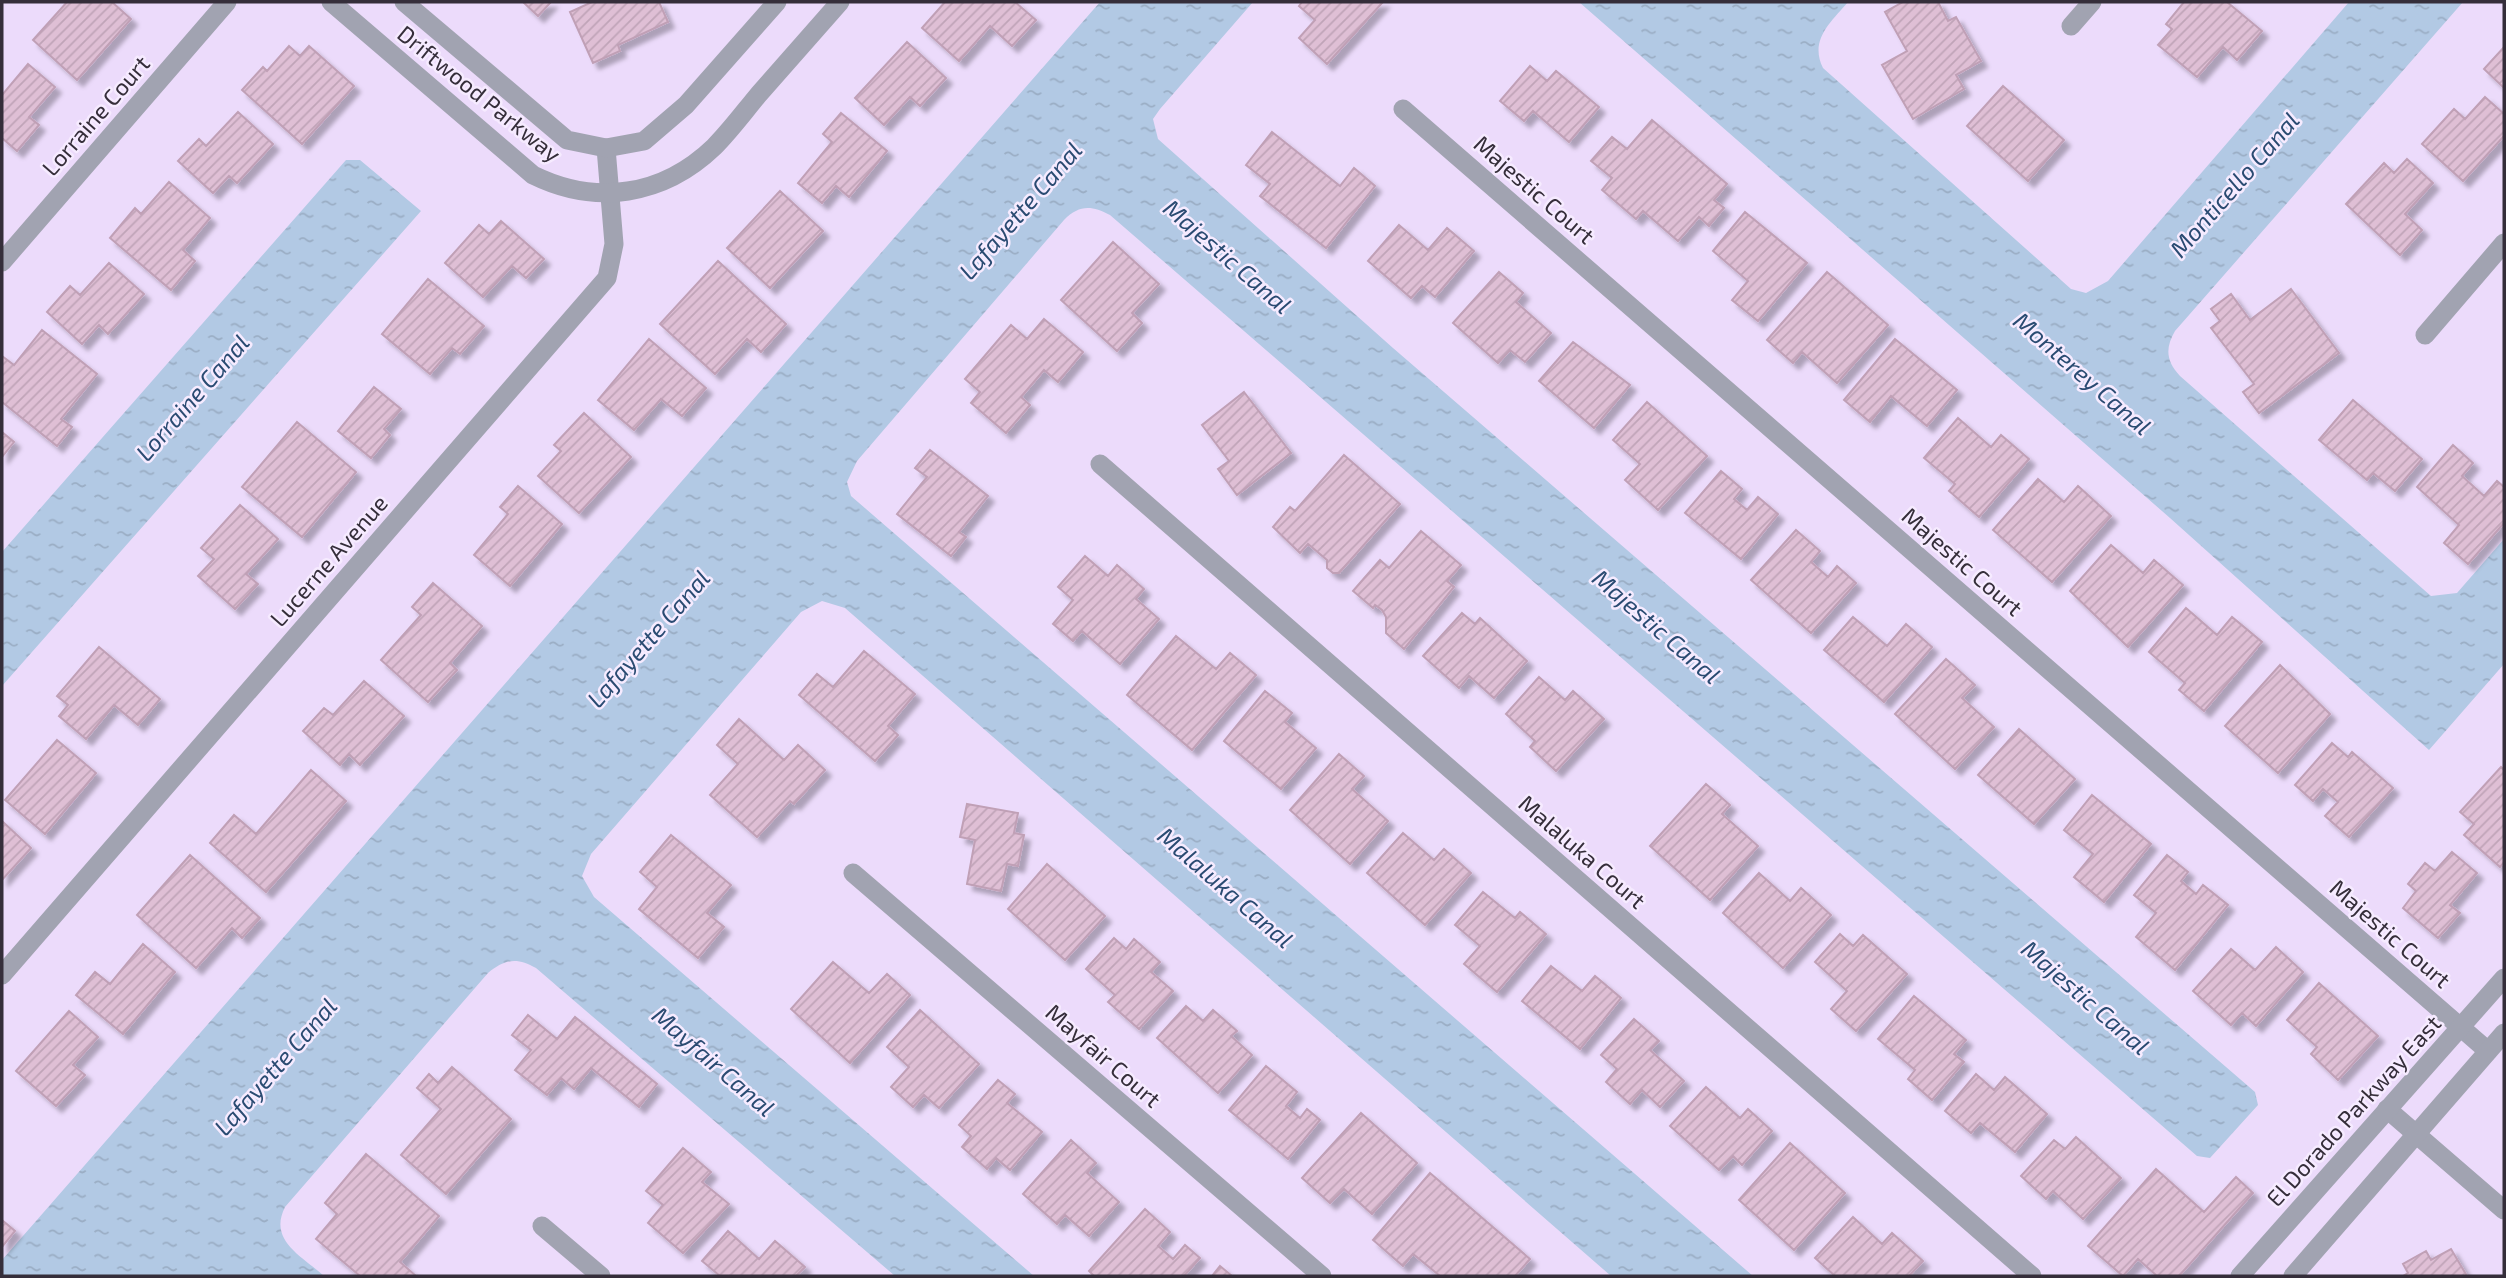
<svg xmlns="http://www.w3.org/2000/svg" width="2506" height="1278" font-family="'Exo 2',sans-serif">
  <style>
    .water { fill: url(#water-ripples) }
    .building { fill: url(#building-hatch); stroke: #c0a0b6; stroke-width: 2; filter: url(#shadow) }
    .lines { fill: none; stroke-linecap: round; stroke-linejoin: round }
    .minor { stroke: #a1a3b1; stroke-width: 19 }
    .tertiary { stroke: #a1a3b1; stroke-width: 19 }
    .labels { text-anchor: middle; stroke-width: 5; stroke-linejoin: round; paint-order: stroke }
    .street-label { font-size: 23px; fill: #352e3a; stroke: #f6ebff }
    .water-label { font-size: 24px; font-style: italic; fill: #2a4b72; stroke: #f6ebff }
  </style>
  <defs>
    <pattern id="water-ripples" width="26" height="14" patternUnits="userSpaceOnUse" patternTransform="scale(1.75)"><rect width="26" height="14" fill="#b2c9e4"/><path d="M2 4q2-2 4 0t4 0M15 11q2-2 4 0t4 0" fill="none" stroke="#9aadc4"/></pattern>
    <pattern id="building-hatch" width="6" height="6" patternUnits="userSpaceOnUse" patternTransform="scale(1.75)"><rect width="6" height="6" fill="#dfbfd5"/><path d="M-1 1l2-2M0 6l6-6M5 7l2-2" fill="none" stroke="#c0a4b8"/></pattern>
    <filter id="shadow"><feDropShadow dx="6" dy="6" stdDeviation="2" flood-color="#0004"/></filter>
  </defs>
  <rect width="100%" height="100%" fill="#ecdbfb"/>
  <path class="water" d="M1100 2H1253L1160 109 1153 119 1158 139 1393 348 2255 1092 2258 1105 2210 1158 2197 1156 1110 215C1091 205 1079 205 1064 220L857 461 847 482 851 496 1753 1276H1611L845 608 822 601 801 612 591 854 582 876 594 897 1034 1276H895L536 968C517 957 505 959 488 973L285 1207C268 1241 302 1256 324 1276H2V1260Z
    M1579 2H1848C1831 22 1809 40 1823 68L2071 289 2086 293 2108 281 2349 2H2463L2175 331C2165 348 2166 361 2180 376L2431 596 2457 593 2504 539V664L2429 750 2170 518Z
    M346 160H360L421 211 2 686V552Z"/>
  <path class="building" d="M67 2H112L131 19 77 80 33 40Z
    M523 2H551L538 16Z
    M592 2H659L668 22 618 45 620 51 593 63 570 12Z
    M945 2H1015L1036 20 1012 46 990 26 959 61 922 28Z
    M1302 2H1383L1327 64 1299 38 1315 20 1299 6Z
    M1903 2H1938L1948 21 1956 17 1981 61 1956 75 1964 89 1913 119 1882 65 1907 51 1885 12Z
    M2184 2H2227L2262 31 2237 60 2223 47 2197 77 2158 45 2172 29 2166 24Z
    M907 42 946 78 920 106 910 97 884 125 855 98Z
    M289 46 300 56 309 46 354 86 302 144 242 90 263 67 267 71Z
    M2504 47V88L2484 69Z
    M28 64 55 87 29 117 39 125 17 151 2 138V95Z
    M1530 66 1547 81 1556 71 1599 107 1569 142 1533 111 1524 121 1500 101Z
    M2003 86 2064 140 2028 181 1967 126Z
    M2485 97 2504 114V136L2463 181 2422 144 2454 109 2465 119Z
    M238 112 273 144 237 183 229 176 213 193 178 161 199 139 206 146Z
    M841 113 887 151 849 197 836 186 822 203 798 183 832 142 823 134Z
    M1652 120 1727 184 1714 200 1724 208 1709 226 1699 217 1678 241 1643 211 1636 219 1602 190 1612 178 1591 161 1612 137 1627 149Z
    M1272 132 1340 186 1354 168 1375 186 1326 248 1260 196 1270 184 1246 165Z
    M2407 159 2433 183 2405 214 2422 230 2400 255 2346 204 2384 163 2394 173Z
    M169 182 210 218 183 250 195 261 171 290 110 238 135 208 141 214Z
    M780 191 823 231 770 288 727 248Z
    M1745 212 1807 263 1758 321 1732 300 1748 281 1713 251Z
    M501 221 544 259 526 278 512 266 483 297 445 263 479 225 489 234Z
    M1399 225 1428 250 1447 228 1474 251 1435 297 1422 286 1411 298 1368 261Z
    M1113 242 1159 284 1132 313 1142 323 1117 351 1061 300Z
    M718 261 786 324 761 352 747 339 715 374 660 324Z
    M109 263 144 294 108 334 99 325 82 344 47 312 70 286 80 295Z
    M1499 272 1523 293 1516 302 1551 333 1525 362 1510 350 1498 363 1453 323Z
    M1827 272 1888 325 1837 383 1802 352 1793 363 1767 340Z
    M428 279 484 326 460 354 452 348 430 374 382 334Z
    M2291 289 2339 353 2259 413 2243 392 2254 384 2211 328 2220 321 2211 309 2231 294 2250 320Z
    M1044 319 1083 352 1058 382 1044 370 1021 397 1030 405 1006 433 971 403 980 392 965 379 1011 325 1027 339Z
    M42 330 97 374 61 419 72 427 57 446 2 402V356L14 365Z
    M649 339 706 388 682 416 661 399 634 430 598 400Z
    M1895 339 1957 390 1927 426 1891 396 1870 422 1844 400Z
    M1573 342 1630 385 1594 428 1539 381Z
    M374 387 401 409 384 429 390 435 371 458 338 431Z
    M1244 392 1291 453 1237 495 1218 469 1229 461 1202 425Z
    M2353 400 2422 459 2395 491 2373 473 2367 480 2319 440Z
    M1647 402 1707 456 1658 510 1625 480 1640 464 1613 440Z
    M584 413 631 457 579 513 538 476 561 451 554 445Z
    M1958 418 1991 447 2001 435 2029 459 1979 517 1949 491 1955 484 1924 458Z
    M297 422 356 472 302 537 242 487Z
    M2 432 14 442 2 457Z
    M2453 445 2473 463 2462 476 2484 496 2497 481 2504 487V523L2468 564 2444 543 2459 525 2417 487Z
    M930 450 988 496 959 532 966 537 951 556 897 514 927 477 915 468Z
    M1344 455 1400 504 1339 573H1333L1327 568V560L1308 544 1300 553 1273 527 1290 507 1295 511Z
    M1721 471 1742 489 1734 499 1747 510 1758 497 1778 514 1741 559 1685 513Z
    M2038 479 2064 502 2078 486 2111 516 2052 582 1993 530Z
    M518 486 562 524 510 586 474 555 508 514 500 507Z
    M240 505 278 539 246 574 258 584 235 609 198 576 214 559 201 548Z
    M1796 530 1820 551 1811 562 1828 577 1837 566 1856 583 1811 633 1751 580Z
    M1421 531 1461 565 1447 581 1454 587 1404 649 1386 633V617L1382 610 1375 605 1373 608 1353 591 1380 560 1389 568Z
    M2111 545 2143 573 2154 560 2183 585 2128 647 2070 591Z
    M1085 556 1108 576 1117 565 1144 589 1136 599 1159 619 1120 664 1082 631 1073 641 1053 624 1073 600 1058 587Z
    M433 583 482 626 450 663 457 670 428 702 381 660 421 615 412 607Z
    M2186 608 2217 635 2232 617 2262 642 2204 711 2179 690 2185 683 2149 652Z
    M1462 613 1475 624 1480 618 1527 661 1494 698 1469 676 1459 688 1423 656Z
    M1853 617 1887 646 1906 624 1932 647 1884 702 1824 650Z
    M1176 636 1216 669 1230 653 1256 675 1192 750 1127 695Z
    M99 647 160 699 138 725 114 705 86 739 59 716 68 705 57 696Z
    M864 651 915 694 888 726 898 735 875 761 799 695 817 674 833 687Z
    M1946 659 1975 685 1962 698 1994 727 1955 769 1895 714Z
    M2280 665 2330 714 2278 773 2225 726Z
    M1539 677 1565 700 1573 691 1604 719 1556 771 1530 747 1535 741 1506 714Z
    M364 681 404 716 360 765 349 754 340 765 303 731 324 708 333 715Z
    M1265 691 1292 713 1285 722 1316 748 1281 789 1224 741Z
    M739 719 784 760 798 745 825 770 794 804 790 801 757 837 710 795 738 764 717 745Z
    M2019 729 2075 779 2034 824 1978 775Z
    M57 740 96 773 45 834 5 800Z
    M2332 743 2348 757 2352 752 2393 788 2349 837 2325 816 2338 802 2323 789 2313 801 2295 785Z
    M1339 754 1364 776 1352 789 1388 821 1350 864 1290 810Z
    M2501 767 2504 770V862L2500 867 2464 835 2474 824 2460 812Z
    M311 770 346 801 266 892 210 843 234 815 256 834Z
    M1706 784 1730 805 1722 814 1758 846 1710 900 1650 846Z
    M2092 795 2151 844 2104 902 2074 877 2093 854 2064 830Z
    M967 804 1018 813 1014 833 1024 835 1018 866 1007 864 1001 891 967 884 975 840 960 837Z
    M2 821 31 848 2 880Z
    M1403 833 1434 860 1444 849 1471 873 1425 925 1367 873Z
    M671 835 731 885 707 913 724 927 698 958 639 909 657 887 640 872Z
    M2452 852 2477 873 2450 905 2460 913 2438 938 2403 908 2416 891 2408 884 2425 863 2435 871Z
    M190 855 260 918 242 938 232 928 196 968 137 915Z
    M2167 855 2188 872 2181 881 2196 894 2203 885 2228 905 2175 970 2136 937 2156 913 2134 895Z
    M1047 864 1105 916 1065 960 1008 909Z
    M1759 873 1790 901 1801 888 1831 915 1783 968 1723 913Z
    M1483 892 1515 918 1520 912 1546 934 1497 992 1464 964 1480 946 1455 925Z
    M1840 934 1853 946 1863 935 1907 974 1856 1031 1831 1009 1847 991 1815 962Z
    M1114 938 1126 949 1134 939 1160 962 1151 972 1173 991 1139 1029 1108 1002 1115 995 1086 969Z
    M143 944 175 972 123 1034 76 995 95 972 110 984Z
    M2276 947 2303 972 2256 1026 2242 1013 2231 1025 2193 991 2231 949 2255 970Z
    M833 962 869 993 887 974 910 995 850 1063 791 1009Z
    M1551 966 1582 991 1595 976 1621 998 1580 1049 1522 1001Z
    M2319 983 2378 1036 2338 1080 2311 1054 2317 1047 2287 1020Z
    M1914 996 1966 1040 1954 1054 1964 1062 1932 1100 1908 1079 1915 1070 1878 1039Z
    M1186 1006 1203 1021 1213 1010 1237 1031 1231 1036 1252 1055 1218 1093 1157 1038Z
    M920 1010 979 1064 939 1108 924 1095 913 1107 891 1087 909 1067 887 1047Z
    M69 1011 98 1037 73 1065 85 1075 56 1106 16 1071Z
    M528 1015 557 1039 575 1017 657 1084 639 1107 591 1068 574 1089 561 1078 547 1095 515 1070 531 1050 512 1035Z
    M1634 1019 1659 1041 1650 1050 1684 1081 1660 1107 1642 1090 1630 1104 1606 1082 1617 1069 1601 1055Z
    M1266 1066 1297 1092 1286 1106 1300 1118 1307 1109 1320 1120 1288 1159 1229 1110Z
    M452 1067 511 1119 446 1194 401 1155 441 1109 417 1088 429 1074 438 1083Z
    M1976 1074 1994 1090 2005 1077 2047 1114 2015 1152 1980 1123 1971 1133 1945 1111Z
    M998 1080 1015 1094 1007 1103 1042 1132 1010 1170 996 1158 987 1169 962 1147 971 1136 959 1125Z
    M1706 1087 1740 1118 1748 1109 1772 1131 1742 1165 1733 1156 1719 1170 1670 1126Z
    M1361 1113 1417 1163 1372 1214 1344 1189 1330 1203 1302 1178Z
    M2076 1137 2121 1178 2083 1219 2053 1191 2046 1199 2021 1176 2054 1140 2065 1149Z
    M1071 1140 1096 1163 1087 1173 1119 1202 1089 1236 1065 1215 1057 1224 1023 1194Z
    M1790 1143 1845 1193 1794 1250 1739 1200Z
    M683 1148 711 1172 702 1182 729 1204 683 1253 648 1223 663 1205 646 1191Z
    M366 1154 439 1216 400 1262 416 1276H360L316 1239 337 1214 325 1203Z
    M2156 1169 2204 1212 2236 1177 2253 1193 2179 1276H2157L2138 1259 2123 1276 2088 1246Z
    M1430 1173 1530 1259 1515 1276H1440L1413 1254 1403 1266 1373 1240Z
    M1145 1209 1170 1232 1158 1246 1173 1259 1185 1245 1200 1258 1184 1276H1094L1089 1271Z
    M1853 1217 1882 1244 1892 1233 1923 1261 1909 1276H1835L1815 1258Z
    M2 1220 15 1231 2 1247Z
    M728 1231 759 1259 775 1241 805 1267 796 1276H720L702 1261Z
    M2451 1249 2467 1276H2403L2408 1273 2403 1264 2426 1251 2431 1260Z
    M1220 1266 1232 1276H1212Z"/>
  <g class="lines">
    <path class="minor" d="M2071 26 2092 2
      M1403 109 2488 1051
      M2 262 227 2
      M2425 335 2504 243
      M1100 464 2032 1276
      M853 873 1322 1276
      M2 975 607 278 614 244 606 148
      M2387 1109 2504 1210
      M542 1226 601 1276"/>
    <path class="tertiary" d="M331 2 533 175C596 206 663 196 714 147 730 131 744 112 759 94 786 63 813 33 840 2
      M404 2 567 140 606 148 644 141 686 105 777 2
      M2240 1276 2504 978
      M2293 1276 2504 1033"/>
  </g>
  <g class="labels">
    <g class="street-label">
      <text transform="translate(479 94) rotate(39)" y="8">Driftwood Parkway</text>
      <text transform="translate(96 116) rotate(-49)" y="8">Lorraine Court</text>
      <text transform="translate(1534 190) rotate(41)" y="8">Majestic Court</text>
      <text transform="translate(329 561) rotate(-49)" y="8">Lucerne Avenue</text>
      <text transform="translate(1962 562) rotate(41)" y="8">Majestic Court</text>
      <text transform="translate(1582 852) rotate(41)" y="8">Malaluka Court</text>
      <text transform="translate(2390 934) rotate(41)" y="8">Majestic Court</text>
      <text transform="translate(1103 1056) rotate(41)" y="8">Mayfair Court</text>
      <text transform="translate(2354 1111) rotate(-48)" y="8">El Dorado Parkway East</text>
    </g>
    <g class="water-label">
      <text transform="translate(2235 185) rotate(-49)" y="8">Monticello Canal</text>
      <text transform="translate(1021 211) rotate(-49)" y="8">Lafayette Canal</text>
      <text transform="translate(1227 257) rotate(41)" y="8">Majestic Canal</text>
      <text transform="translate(2082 374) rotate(41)" y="8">Monterey Canal</text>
      <text transform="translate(193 398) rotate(-49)" y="8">Lorraine Canal</text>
      <text transform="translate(1656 627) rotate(41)" y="8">Majestic Canal</text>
      <text transform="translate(649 639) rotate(-49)" y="8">Lafayette Canal</text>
      <text transform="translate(1225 888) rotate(41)" y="8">Malaluka Canal</text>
      <text transform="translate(2085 998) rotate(41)" y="8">Majestic Canal</text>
      <text transform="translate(713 1062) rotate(41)" y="8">Mayfair Canal</text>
      <text transform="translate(276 1067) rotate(-49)" y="8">Lafayette Canal</text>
    </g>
  </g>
  <rect width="2506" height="1278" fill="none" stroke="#352e3a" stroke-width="7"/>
</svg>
